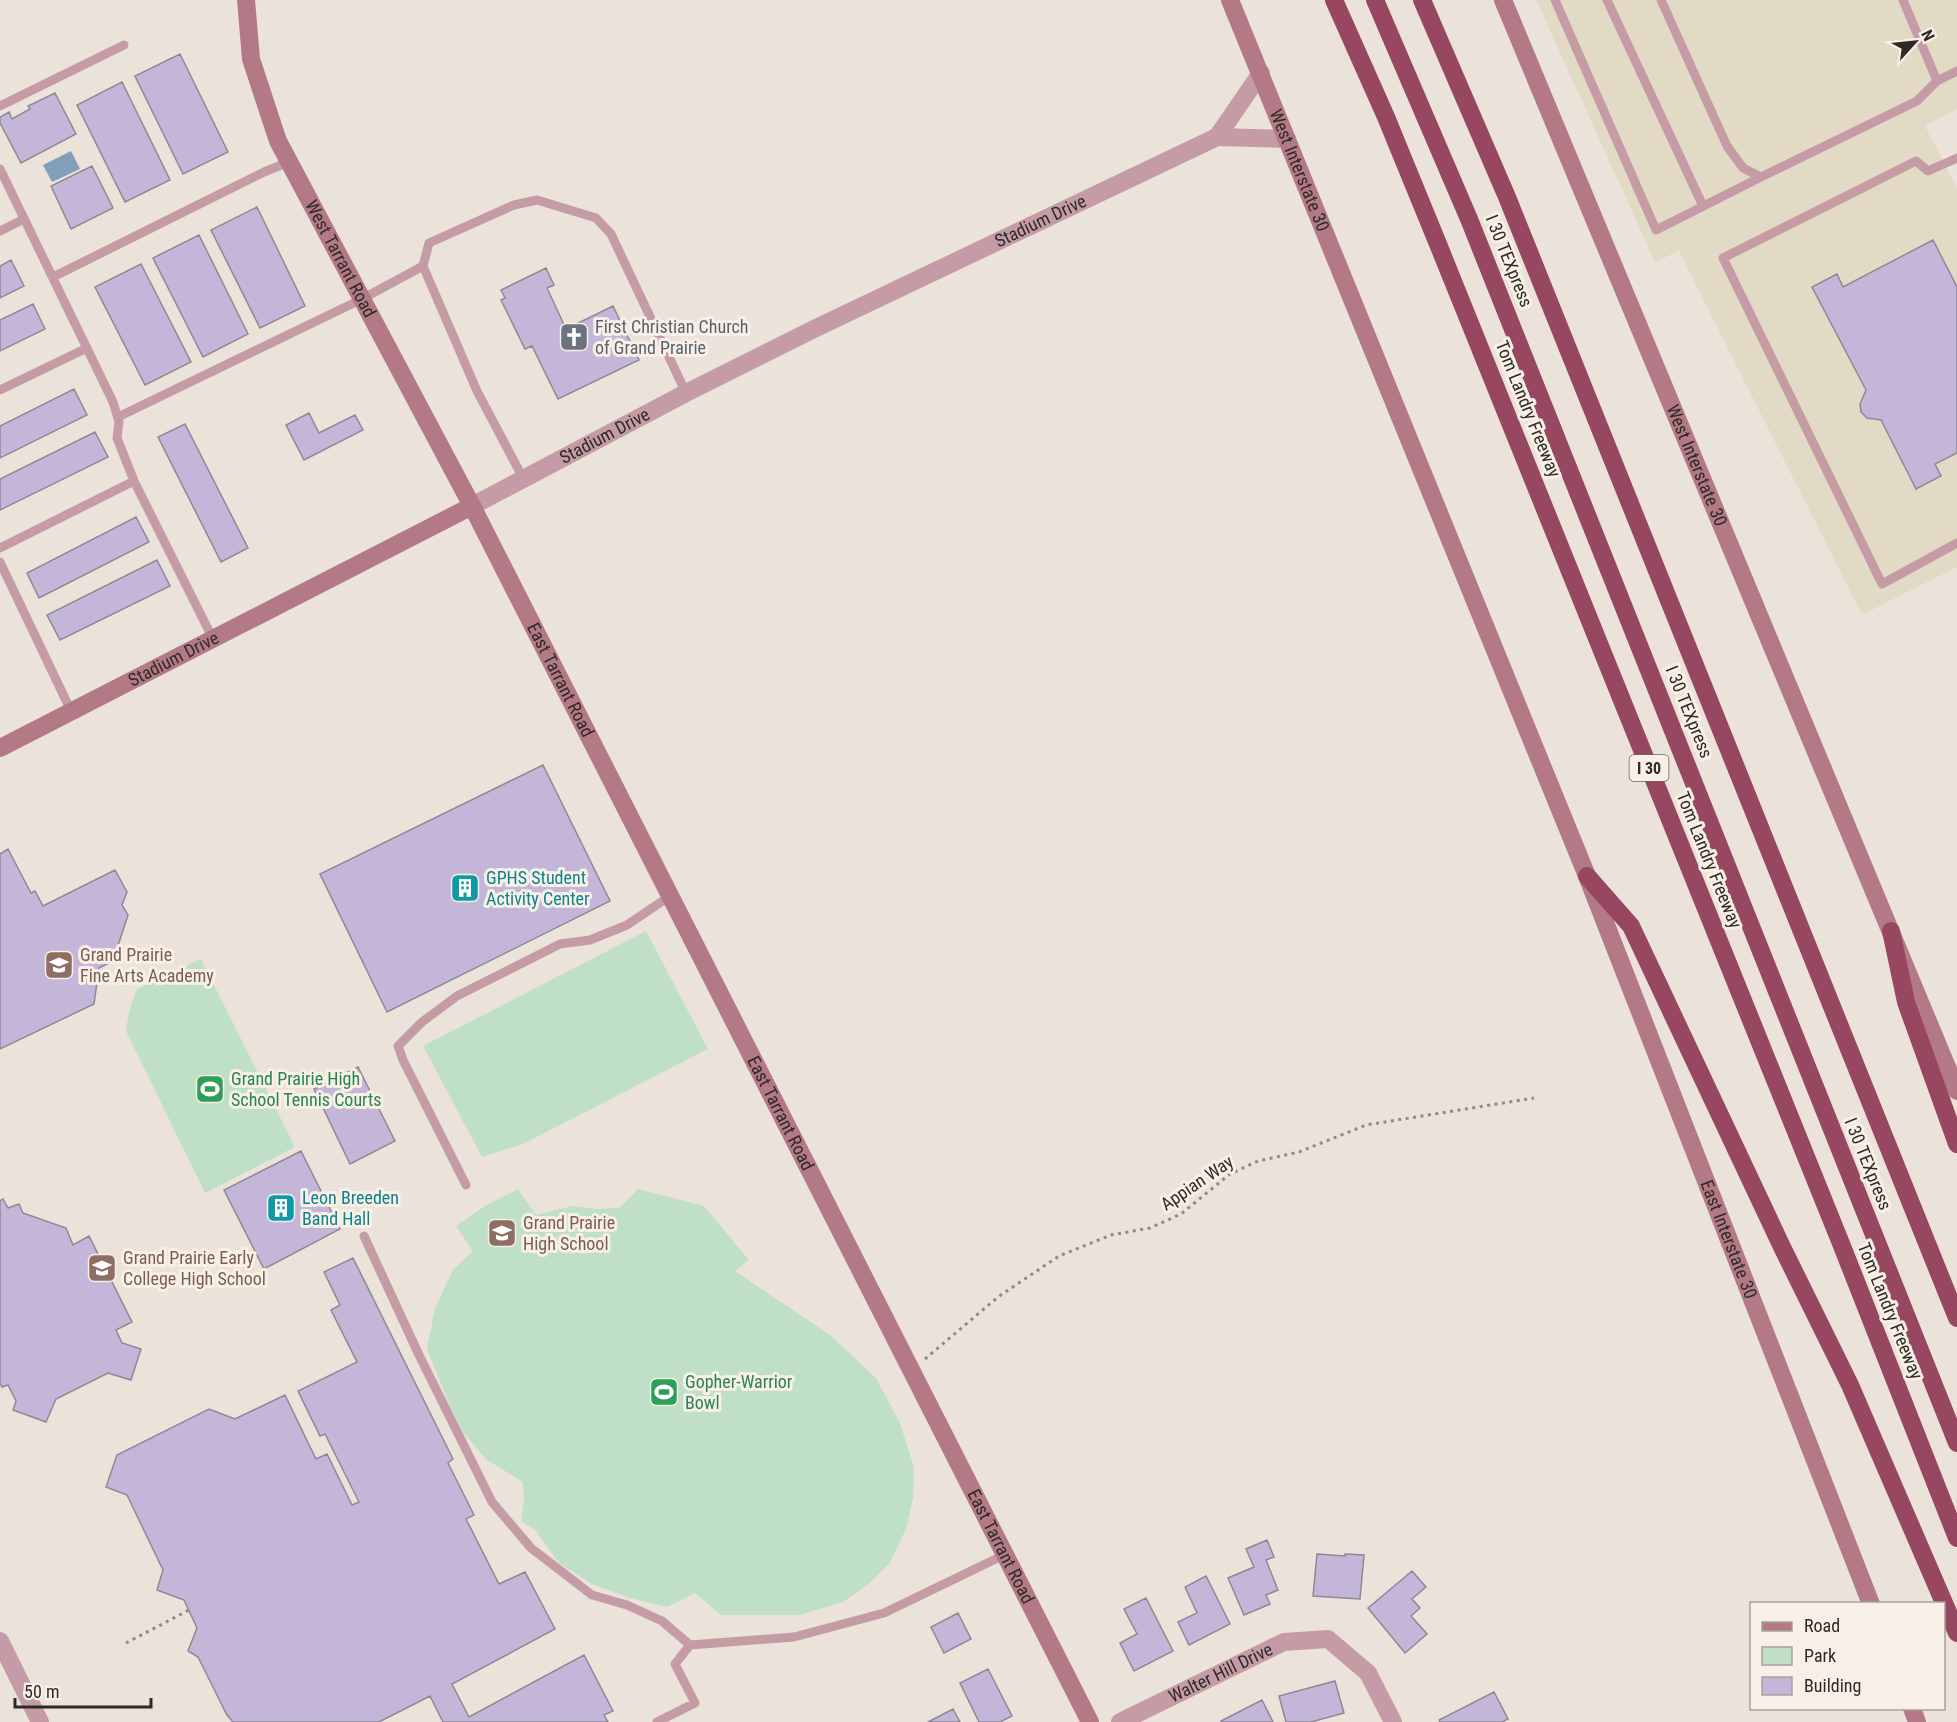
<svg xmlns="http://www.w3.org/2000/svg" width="1957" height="1722" font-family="'Roboto Condensed',sans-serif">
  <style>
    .commercial { fill: #e3dac5 }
    .green { fill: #bfdfc7 }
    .water { fill: #819fb9 }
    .building { fill: #c4b6d9; stroke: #8d8994; stroke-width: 1.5 }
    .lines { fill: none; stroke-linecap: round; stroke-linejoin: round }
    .path { stroke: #908a83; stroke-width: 3; stroke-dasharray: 3 4.5; stroke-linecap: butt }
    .lane { stroke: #c59ca6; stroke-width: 9 }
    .street { stroke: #c59ca6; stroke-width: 18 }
    .secondary { stroke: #b37987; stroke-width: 18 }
    .highway { stroke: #97475f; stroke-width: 18 }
    .labels { text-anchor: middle; stroke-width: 6; stroke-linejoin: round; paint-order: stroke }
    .shield { fill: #f8f0e6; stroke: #6b6660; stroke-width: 1.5 }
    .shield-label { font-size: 16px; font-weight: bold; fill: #2e2b27 }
    .street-label { font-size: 18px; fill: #2e2b27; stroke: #f8f0e6 }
    .worship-label { font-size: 18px; fill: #5b616d; stroke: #f8f0e6; text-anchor: start }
    .culture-label { font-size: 18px; fill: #0d838f; stroke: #f8f0e6; text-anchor: start }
    .education-label { font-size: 18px; fill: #785e54; stroke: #f8f0e6; text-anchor: start }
    .leisure-label { font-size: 18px; fill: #27864d; stroke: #f8f0e6; text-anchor: start }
  </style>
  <rect width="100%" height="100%" fill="#ebe3d9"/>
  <path class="commercial" d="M1536 0H1957V109L1925 126 1957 188V567L1862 615 1679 251 1655 262Z"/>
  <path class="green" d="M646 931 708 1049 523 1144 482 1157 423 1046Z
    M201 959 295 1147 205 1193 126 1031 129 1011 137 989Z
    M518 1189 536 1215 572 1206 596 1209 619 1208 638 1189 704 1206 749 1260 735 1271 830 1335 876 1378 900 1423 914 1468 913 1498 906 1529 889 1564 866 1586 843 1602 799 1615H721L695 1593 667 1607 630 1598 594 1585 560 1564 535 1530 521 1521 524 1500 523 1482 487 1460 464 1434 450 1406 427 1349 435 1308 453 1270 473 1251 456 1226 485 1206Z"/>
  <path class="water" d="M71 151 80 169 52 182 43 165Z"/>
  <path class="building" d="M180 54 228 152 183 174 135 76Z
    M122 82 170 180 125 202 77 105Z
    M55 93 76 134 21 163 0 123V117L9 112 12 119 30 109 28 106Z
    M92 166 113 208 71 229 51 186Z
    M257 207 305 306 260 328 211 230Z
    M199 235 248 334 203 357 153 258Z
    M1933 240 1957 287V453L1935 464 1941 476 1916 489 1881 420 1867 418 1861 412 1860 404 1866 390 1812 287 1837 274 1843 287Z
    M11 260 24 286 0 298V266Z
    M141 264 191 362 145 385 95 287Z
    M546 268 554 285 547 288 566 329 613 306 639 360 558 399 532 346 525 349 501 300 505 298 501 290Z
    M33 304 45 329 0 351V320Z
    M74 389 87 415 0 458V426Z
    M309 413 319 433 355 415 363 430 304 460 286 425Z
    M185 424 248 548 221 562 158 437Z
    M95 432 108 457 0 510V479Z
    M136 517 149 542 39 598 27 573Z
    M157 560 170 586 60 640 47 615Z
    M543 765 610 901 387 1012 320 874Z
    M8 849 31 893 35 891 43 906 115 870 127 892 122 905 128 915 113 961 99 968 94 1004 0 1049V854Z
    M358 1067 395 1141 350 1164 314 1089Z
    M301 1151 340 1229 264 1269 224 1190Z
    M3 1199 8 1208 19 1204 23 1213 66 1228 73 1245 89 1236 132 1322 116 1330 122 1343 141 1349 131 1380 108 1373 56 1399 46 1422 13 1410 16 1401 8 1385 2 1387 0 1383V1201Z
    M353 1258 453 1459 448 1463 474 1515 466 1519 499 1584 525 1572 555 1629 452 1684 469 1717 584 1655 613 1711 604 1715 608 1722H443L430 1696 379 1722H233L227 1715 198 1657 188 1651 197 1628 184 1600 157 1590 163 1570 127 1495 106 1487 117 1455 209 1409 235 1419 285 1395 316 1459 327 1454 352 1505 359 1502 325 1434 320 1436 298 1391 357 1362 331 1310 340 1305 324 1272Z
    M1267 1540 1274 1557 1266 1560 1278 1590 1266 1595 1270 1604 1244 1615 1228 1578 1254 1567 1246 1549Z
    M1317 1554 1345 1556V1554L1364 1555 1360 1599 1313 1596Z
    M1412 1571 1426 1587 1412 1599 1420 1608 1411 1616 1427 1634 1405 1653 1368 1608Z
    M1206 1576 1230 1624 1189 1645 1178 1622 1197 1613 1185 1587Z
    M1146 1598 1173 1651 1134 1671 1120 1643 1137 1634 1124 1609Z
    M958 1613 971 1639 944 1653 931 1627Z
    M988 1669 1012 1716 1000 1722H979L960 1683Z
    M1335 1681 1344 1713 1311 1722H1286L1279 1696Z
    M1494 1692 1508 1719 1502 1722H1440L1439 1720Z
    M1262 1700 1273 1722H1222L1221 1721Z
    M953 1709 960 1722H928Z"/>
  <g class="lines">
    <path class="path" d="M925 1359 998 1297 1059 1256 1111 1235 1150 1228 1181 1214 1230 1174 1258 1161 1299 1152 1366 1125 1534 1098
      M126 1643 189 1610"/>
    <path class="lane" d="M1555 0 1656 230 1761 177
      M1607 0 1703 206
      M1661 0 1727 146 1743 168 1761 177 1917 101 1937 81 1957 71
      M1903 0 1937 81
      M0 106 124 45
      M1957 158 1928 171 1916 161 1723 258 1882 584 1957 543
      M0 169 113 402 119 422 117 438 134 481 213 639
      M0 231 24 219
      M53 277 264 172 289 162
      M0 390 87 348
      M118 417 362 299 423 266
      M524 480 477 391 423 266 429 243 514 205 537 200 596 218 611 234 686 393
      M0 548 134 481
      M0 562 71 711
      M466 1185 403 1060 398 1046 422 1022 457 996 560 944 590 940 627 925 670 896
      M364 1236 419 1355 492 1502 531 1548 592 1595 627 1605 662 1621 690 1645 794 1637 884 1613 1004 1555
      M657 1722 695 1703 675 1664 690 1645"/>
    <g class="street">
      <path d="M1261 73 1217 137 1287 139"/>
      <path id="s1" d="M472 506 686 393 816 328 1217 137"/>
      <path d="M0 1641 40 1722"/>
      <path id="s2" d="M1120 1722 1284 1642 1328 1639 1368 1673 1393 1722"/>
    </g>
    <g class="secondary">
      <path id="s3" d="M246 0 251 59 278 141 472 506 1090 1722"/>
      <path id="s4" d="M1230 0 1587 876 1871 1604"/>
      <path id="s5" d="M1503 0 1957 1091"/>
      <path id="s6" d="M0 748 472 506"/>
      <path d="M1912 1708 1917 1722"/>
    </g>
    <path class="highway" d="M1334 0 1386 117 1438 244 1842 1246 1957 1538
      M1375 0 1469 219 1957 1443
      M1422 0 1507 197 1957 1318
      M1587 876 1631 926 1782 1247 1850 1385 1957 1633
      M1891 931 1906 1002 1957 1144"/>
  </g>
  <defs>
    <g id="church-square" transform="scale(1.5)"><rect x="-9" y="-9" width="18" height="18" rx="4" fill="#6b7280" stroke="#f8f0e6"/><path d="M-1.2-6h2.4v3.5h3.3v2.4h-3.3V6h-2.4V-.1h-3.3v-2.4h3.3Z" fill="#fff"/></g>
    <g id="building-square" transform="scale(1.5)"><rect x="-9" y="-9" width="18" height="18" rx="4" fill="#0f9aa8" stroke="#f8f0e6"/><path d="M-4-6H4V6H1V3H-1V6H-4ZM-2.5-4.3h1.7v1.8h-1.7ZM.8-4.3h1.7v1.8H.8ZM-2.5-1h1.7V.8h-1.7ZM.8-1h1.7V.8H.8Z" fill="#fff"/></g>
    <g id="school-square" transform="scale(1.5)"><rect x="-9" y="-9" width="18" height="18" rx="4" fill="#8d6e63" stroke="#f8f0e6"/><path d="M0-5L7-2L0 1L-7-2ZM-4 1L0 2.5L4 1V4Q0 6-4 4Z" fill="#fff"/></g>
    <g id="stadium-square" transform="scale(1.5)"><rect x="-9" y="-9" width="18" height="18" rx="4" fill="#2e9e5b" stroke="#f8f0e6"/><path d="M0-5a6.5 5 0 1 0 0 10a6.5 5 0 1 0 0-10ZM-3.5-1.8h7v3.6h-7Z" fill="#fff"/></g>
  </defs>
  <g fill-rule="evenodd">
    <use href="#church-square" x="574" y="337"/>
    <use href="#building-square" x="465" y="888"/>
    <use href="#school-square" x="59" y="965"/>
    <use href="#stadium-square" x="210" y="1089"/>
    <use href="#building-square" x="281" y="1208"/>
    <use href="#school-square" x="502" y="1233"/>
    <use href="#school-square" x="102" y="1268"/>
    <use href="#stadium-square" x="664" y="1392"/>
  </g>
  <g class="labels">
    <rect class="shield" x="1629.5" y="755" width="39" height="26" rx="4.5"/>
    <g class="shield-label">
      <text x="1649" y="774">I 30</text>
    </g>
    <g class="street-label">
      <text dy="6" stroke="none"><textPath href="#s4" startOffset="184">West Interstate 30</textPath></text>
      <text dy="6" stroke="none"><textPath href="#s1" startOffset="636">Stadium Drive</textPath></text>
      <text dy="6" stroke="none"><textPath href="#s3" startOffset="279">West Tarrant Road</textPath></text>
      <text transform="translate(1509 261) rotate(68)" y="6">I 30 TEXpress</text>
      <text transform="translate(1528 409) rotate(68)" y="6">Tom Landry Freeway</text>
      <text dy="6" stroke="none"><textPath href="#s1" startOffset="150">Stadium Drive</textPath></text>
      <text dy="6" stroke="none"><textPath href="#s5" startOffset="504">West Interstate 30</textPath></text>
      <text dy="6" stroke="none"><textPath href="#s6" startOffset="195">Stadium Drive</textPath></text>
      <text dy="6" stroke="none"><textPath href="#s3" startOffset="754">East Tarrant Road</textPath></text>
      <text transform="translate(1689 712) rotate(68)" y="6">I 30 TEXpress</text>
      <text transform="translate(1709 860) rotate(68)" y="6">Tom Landry Freeway</text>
      <text dy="6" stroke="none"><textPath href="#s3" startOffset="1240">East Tarrant Road</textPath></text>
      <text transform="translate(1868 1164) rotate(68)" y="6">I 30 TEXpress</text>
      <text transform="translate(1197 1183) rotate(-34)" y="6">Appian Way</text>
      <text dy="6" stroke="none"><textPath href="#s4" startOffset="1336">East Interstate 30</textPath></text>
      <text transform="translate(1890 1311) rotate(68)" y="6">Tom Landry Freeway</text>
      <text dy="6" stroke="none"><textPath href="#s3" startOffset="1726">East Tarrant Road</textPath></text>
      <text dy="6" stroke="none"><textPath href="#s2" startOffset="112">Walter Hill Drive</textPath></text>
    </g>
    <g class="worship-label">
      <text x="595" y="333">First Christian Church<tspan x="595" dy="21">of Grand Prairie</tspan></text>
    </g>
    <g class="culture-label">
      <text x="486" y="884">GPHS Student<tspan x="486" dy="21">Activity Center</tspan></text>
      <text x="302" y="1204">Leon Breeden<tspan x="302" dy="21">Band Hall</tspan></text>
    </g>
    <g class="education-label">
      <text x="80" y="961">Grand Prairie<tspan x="80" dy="21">Fine Arts Academy</tspan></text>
      <text x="523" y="1229">Grand Prairie<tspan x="523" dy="21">High School</tspan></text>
      <text x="123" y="1264">Grand Prairie Early<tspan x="123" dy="21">College High School</tspan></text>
    </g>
    <g class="leisure-label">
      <text x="231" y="1085">Grand Prairie High<tspan x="231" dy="21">School Tennis Courts</tspan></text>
      <text x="685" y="1388">Gopher-Warrior<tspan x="685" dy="21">Bowl</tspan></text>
    </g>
  </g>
  <rect x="1750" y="1602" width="195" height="108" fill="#f8f0e6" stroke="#a7a19a" stroke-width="1.5"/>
  <rect x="1762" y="1622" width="30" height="9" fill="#b37987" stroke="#a7a19a" stroke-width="1.5"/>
  <text x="1804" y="1632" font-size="18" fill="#2e2b27">Road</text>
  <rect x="1762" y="1647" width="30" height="18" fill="#bfdfc7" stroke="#a7a19a" stroke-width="1.5"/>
  <text x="1804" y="1662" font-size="18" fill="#2e2b27">Park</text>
  <rect x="1762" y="1677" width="30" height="18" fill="#c4b6d9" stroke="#a7a19a" stroke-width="1.5"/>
  <text x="1804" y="1692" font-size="18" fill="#2e2b27">Building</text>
  <g transform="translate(1915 42) rotate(63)" stroke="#f8f0e6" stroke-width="4.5" paint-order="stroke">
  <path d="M0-4.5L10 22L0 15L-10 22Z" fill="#2e2b27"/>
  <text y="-9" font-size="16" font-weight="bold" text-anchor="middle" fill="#2e2b27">N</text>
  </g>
  <path d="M15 1698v9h136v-9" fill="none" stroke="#2e2b27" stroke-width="3"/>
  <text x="24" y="1698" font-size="18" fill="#2e2b27" stroke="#f8f0e6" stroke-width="4.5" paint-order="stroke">50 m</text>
</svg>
